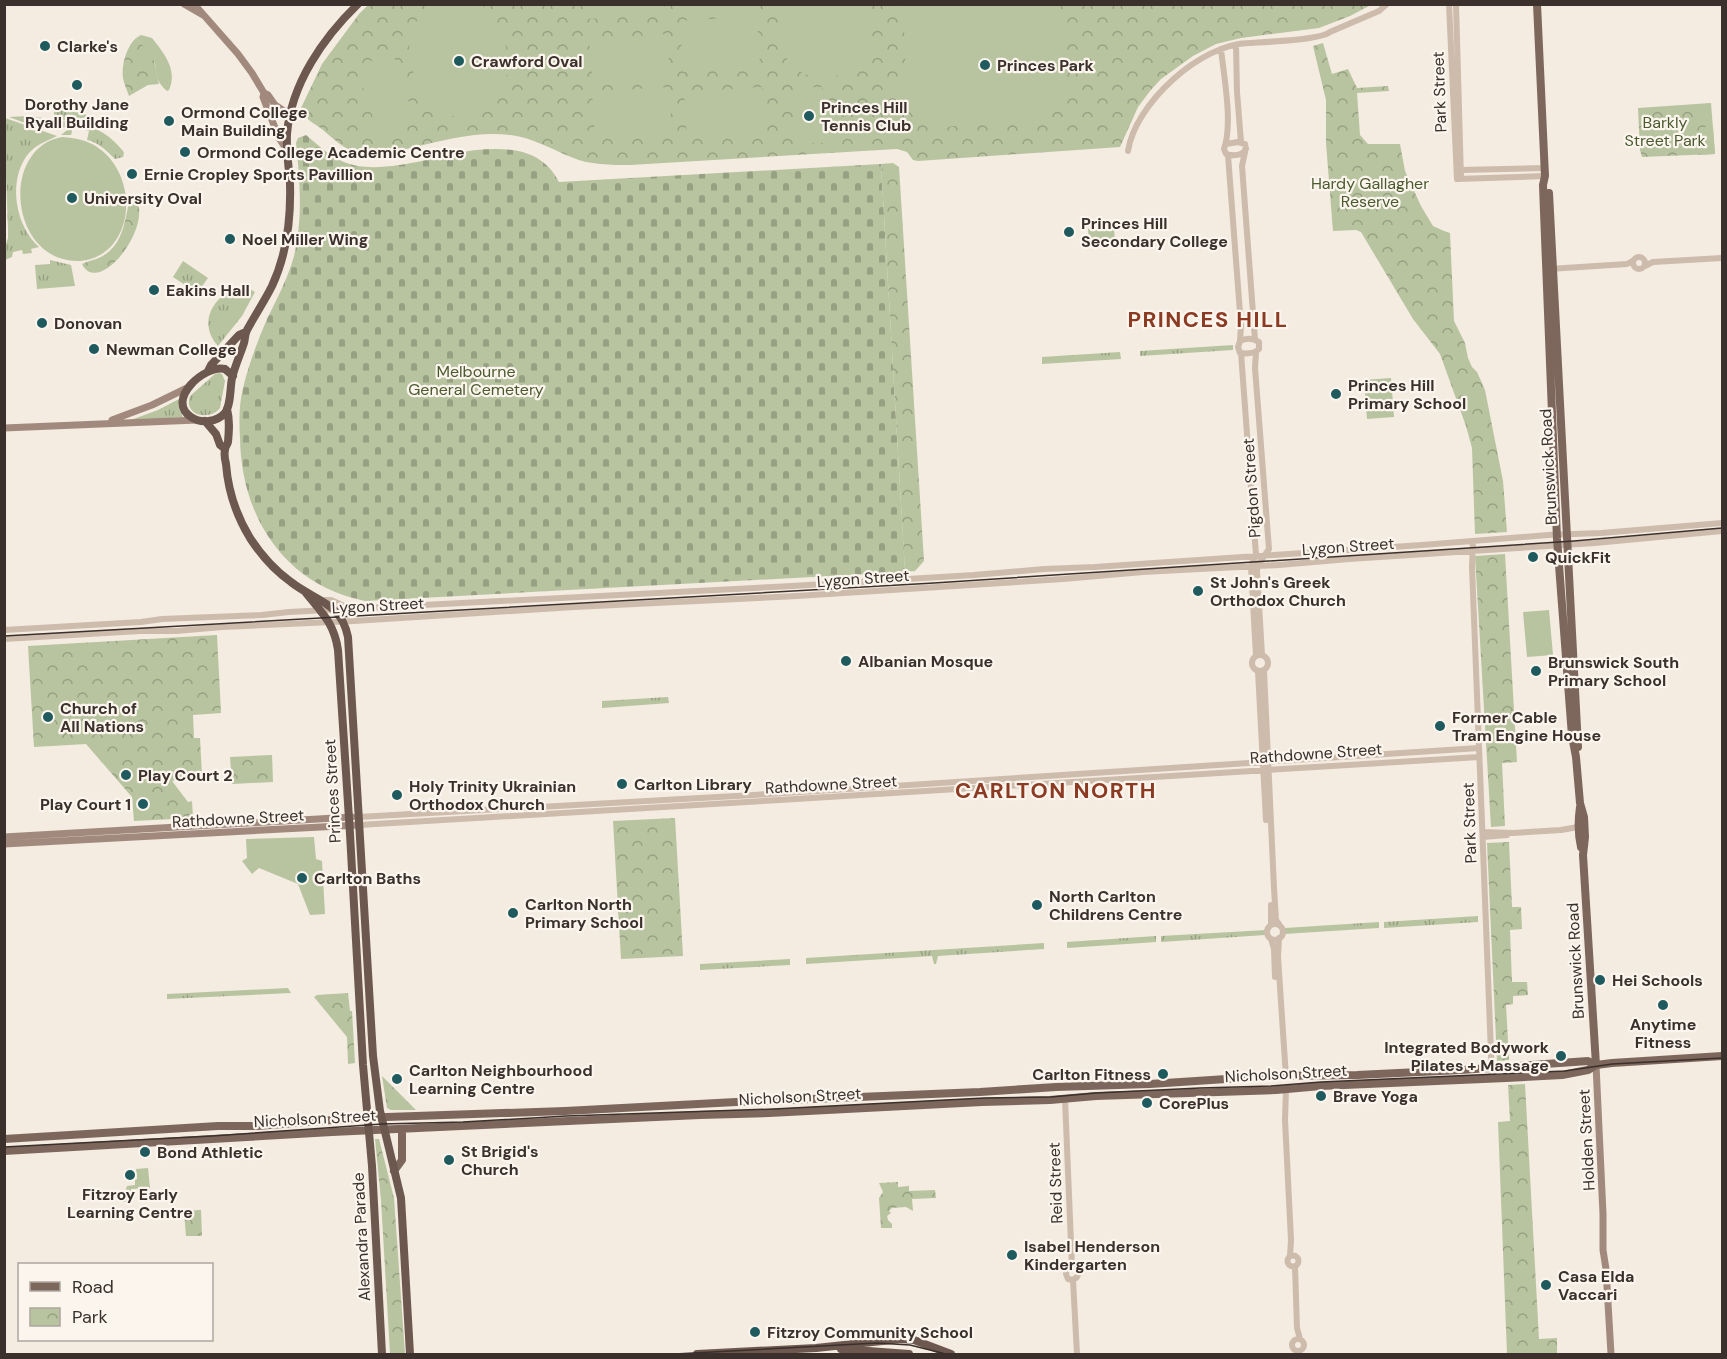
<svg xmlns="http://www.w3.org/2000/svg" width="1727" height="1359" font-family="'DM Sans',sans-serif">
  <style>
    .grass { fill: url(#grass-tufts) }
    .cemetery { fill: url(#cemetery-stones) }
    .park { fill: url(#park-crowns) }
    .garden { fill: #b8c4a0 }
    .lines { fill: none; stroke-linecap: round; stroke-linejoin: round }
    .tertiary { stroke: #cdbbac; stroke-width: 6 }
    .secondary { stroke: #a18a7d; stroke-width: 7 }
    .primary { stroke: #7d675c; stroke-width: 8 }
    .trunk { stroke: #6c584f; stroke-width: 8 }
    .tram { stroke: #3b302b; stroke-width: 1.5 }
    .poi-dot { fill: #1f5a5e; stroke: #fbf5ee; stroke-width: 2 }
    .labels { text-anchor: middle; stroke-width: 4.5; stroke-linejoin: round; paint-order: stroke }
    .poi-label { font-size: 16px; font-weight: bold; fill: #3b302b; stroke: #fbf5ee; text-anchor: start }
    .street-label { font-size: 16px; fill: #3b302b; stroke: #fbf5ee }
    .park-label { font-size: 16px; fill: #4a5a2e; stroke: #fbf5ee }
    .district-label { font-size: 22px; font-weight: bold; letter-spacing: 1.5px; fill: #8c3b22; stroke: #fbf5ee }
  </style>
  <defs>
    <pattern id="grass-tufts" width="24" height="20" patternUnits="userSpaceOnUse" patternTransform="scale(1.5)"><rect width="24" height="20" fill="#b8c4a0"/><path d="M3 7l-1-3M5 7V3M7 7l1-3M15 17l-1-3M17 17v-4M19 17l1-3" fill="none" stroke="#97a083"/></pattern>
    <pattern id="cemetery-stones" width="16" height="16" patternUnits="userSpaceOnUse" patternTransform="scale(1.5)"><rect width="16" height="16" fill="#b8c4a0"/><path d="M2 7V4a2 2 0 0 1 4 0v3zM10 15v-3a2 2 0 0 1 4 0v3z" fill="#97a083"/></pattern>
    <pattern id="park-crowns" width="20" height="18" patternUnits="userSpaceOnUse" patternTransform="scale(1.5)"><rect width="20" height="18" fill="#b8c4a0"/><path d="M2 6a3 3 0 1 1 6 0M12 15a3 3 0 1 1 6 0" fill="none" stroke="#97a083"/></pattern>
  </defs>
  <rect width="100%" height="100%" fill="#f4ebe1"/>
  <path class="grass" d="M62 109 80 112 109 125H98L54 119V110Z
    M29 116 76 123C54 135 30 125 9 117Z
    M5 118 57 136C47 141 37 144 29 153 7 179 15 226 39 247L31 249 32 253 23 254 22 250 13 252 12 257 5 260V247L8 238V229L5 153Z
    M79 124C96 126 112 137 123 151L124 153 123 157 115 159C107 151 98 142 87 140L89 131 73 127 71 135H61L71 127Z
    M50 260 71 265 75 286 37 289 35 265 50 264Z
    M183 261 208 278 197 293 173 277Z
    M240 287 248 288 255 292 242 316 218 346C197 323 213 295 240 287Z
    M1233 345V350L1140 356V351Z
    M1120 352 1121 359 1042 364V357Z
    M219 373 222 374 225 381 220 408C210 421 183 416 190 396L215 374Z
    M179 399V408L183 417 128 421 158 410Z
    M668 697 669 703 602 708V701Z
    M1478 916V922L1384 928V922Z
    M1379 922V928L1284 934 1285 928Z
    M1266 930 1265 935 1161 942V936Z
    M1156 936V942L1067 948V942Z
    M1044 943V949L938 956 936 964H934L932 956 806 964V958Z
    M790 959V965L700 970V964Z
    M288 988 291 993 167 999V994Z"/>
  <path class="cemetery" d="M306 135C318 145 329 156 344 162 378 177 438 155 476 150 510 147 542 149 559 182L881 164 905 572 365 601C284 585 241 516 240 438 239 422 239 404 243 388 249 364 257 342 267 319 277 299 288 278 294 256 303 219 300 180 296 143L298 138Z"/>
  <path class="park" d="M368 5H1371L1350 16 1319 28 1241 38 1216 44 1193 56 1161 79 1150 91 1138 107 1120 147 918 161 913 160 907 152 897 149 630 165C611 165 589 165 571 157 551 149 533 138 511 135 477 131 444 140 411 148 397 151 381 156 366 155 348 153 336 141 323 130 313 122 306 121 301 108L322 64 359 14Z
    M136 38C140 43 147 48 151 53 156 61 156 75 159 84L148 85 129 96C127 90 124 84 123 78 121 65 127 46 136 38Z
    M1323 43 1332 74 1348 69 1357 88 1388 86 1389 91 1357 93 1360 135 1368 144H1400L1405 171 1421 206 1433 226 1444 231 1450 233 1454 321 1465 343 1468 358 1472 367 1477 372 1485 390 1503 481 1507 532 1475 534 1472 448 1466 426 1440 354 1413 319 1361 232 1356 230 1333 231 1326 143V100L1313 46Z
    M1711 103 1715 154 1642 157 1640 150 1638 108Z
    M893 163 899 167 924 561 915 571 905 572 881 164Z
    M130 197 136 198C153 229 98 297 82 264 88 261 95 260 101 257 124 245 125 219 130 197Z
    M1505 554 1517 762 1502 763 1505 826 1491 827 1475 556Z
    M217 635 221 713 193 715 194 738H200L202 775 172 781 188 802 192 801 193 818 134 821 132 797 86 744 34 747 28 646Z
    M272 755 273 782 232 784 230 757Z
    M675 818 683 956 621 959 613 821Z
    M1509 842 1512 907H1521L1522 929 1510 930 1512 982H1527L1528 995 1513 996V1004L1506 1005 1509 1060 1497 1061 1487 843Z
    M348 993 350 1011H352L355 1063 348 1064 347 1037 314 997 317 995Z
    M382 1076 416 1110H391L387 1108Z
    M1525 1084 1539 1339 1557 1338V1354H1507L1498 1122 1510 1121 1508 1085Z
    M375 1139H379L394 1198 405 1354H390L381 1200Z
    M898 1182V1187L909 1186V1191L935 1190 936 1198 912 1199 913 1211 906 1207 892 1208 889 1211 891 1213 887 1216 888 1220 892 1224V1228H881L879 1198 883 1192 879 1183Z
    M201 1210 202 1236H186L184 1211Z"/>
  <path class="garden" d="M430 5H482C502 25 512 51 506 80 504 89 500 98 493 104 456 137 418 102 411 63 406 39 412 22 430 5Z
    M587 5H664L665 14 588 19Z
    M678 5H755L756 11 679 17Z
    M779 5H867C869 17 874 45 868 56 856 78 811 84 793 67 778 52 777 24 779 5Z
    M902 5H1060C1063 26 1072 80 1063 98 1060 103 1054 108 1050 111L1044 112 1039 116 1033 118 946 127 931 126 915 118 906 108 900 90 906 54Z
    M757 16 760 66 683 72 680 21Z
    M667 34 670 81 593 86 589 40Z
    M141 35 152 38C164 53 178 70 169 90L167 91C151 77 160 71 152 56 148 49 141 44 136 38Z
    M393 54 416 124 379 136 356 66Z
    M669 87 672 132 595 137 592 92Z
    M762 87 765 133 687 138 684 92Z
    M822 87 825 143 795 144 793 88Z
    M1700 127H1713L1715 154 1700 155 1697 135Z
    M62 137C75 138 87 140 97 147 128 167 136 216 113 244 104 255 91 261 77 261 9 260 0 148 62 137Z
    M1114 227 1115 242 1089 244 1088 229Z
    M1391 378 1394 417 1367 419 1364 380Z
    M1549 610 1553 655 1527 657 1523 612Z
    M314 837 316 859 322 861 325 914 310 915 298 884 259 868 252 874 242 861 247 858 246 839Z
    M148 1168 150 1188 131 1189V1202H122L121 1192H125L127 1186 135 1185V1180L137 1179 136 1169Z"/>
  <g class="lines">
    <path class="tertiary" d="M1449 4 1457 179 1545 176
      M1456 4 1461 179
      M1236 45 1237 92 1241 142
      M1221 49C1224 78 1233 123 1224 149L1226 154C1233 156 1242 156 1246 149L1245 144 1238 142 1226 144
      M1128 151C1135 104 1200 44 1249 43 1264 42 1321 40 1330 32L1379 11 1387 4
      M1245 152 1242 166 1255 340
      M1228 155 1241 326 1240 341 1238 347 1240 353C1247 354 1254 354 1259 349V342C1253 338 1246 338 1240 341
      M1461 170 1545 168
      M1633 263a6 6 0 1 1 12 0a6 6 0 1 1-12 0Z
      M1645 266 1653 262 1722 258
      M1549 269 1627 264 1634 260
      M1256 352 1255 368 1269 549 1258 565 1257 571 1262 655
      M1241 353 1256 555 1251 566 1256 656
      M1473 541 1472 567 1492 1079
      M323 600H331L351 609
      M4 630 141 622 162 619 262 615 289 612 792 586 974 575 1044 569 1095 567 1422 545 1548 535 1601 533 1722 523
      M4 639 140 631H176L222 627 354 621 574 607 797 596 1063 579 1143 572 1279 565 1349 559 1595 543 1722 531
      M1252 663a8 8 0 1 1 16 0a8 8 0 1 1-16 0Z
      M1258 671 1266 820
      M1264 671 1274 888 1276 920 1279 924
      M358 817 754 795 1479 748
      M359 825 780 800 1479 757
      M1483 832 1513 833 1561 830 1578 827
      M1483 837 1507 835
      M1267 932a8 8 0 1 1 16 0a8 8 0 1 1-16 0Z
      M1271 925V905
      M1279 938 1278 957 1286 1077
      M1271 939 1274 949 1275 977
      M1286 1089 1285 1120 1291 1240 1290 1256
      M1065 1099 1072 1267
      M1287.5 1261a5.5 5.5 0 1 1 11 0a5.5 5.5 0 1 1-11 0Z
      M1295 1266 1297 1328 1300 1339
      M1072 1267 1067 1269 1066 1274 1068 1279 1073 1280
      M1072 1267 1076 1268 1079 1273 1077 1277 1073 1280
      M1073 1280 1077 1354
      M1292 1345a6 6 0 1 1 12 0a6 6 0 1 1-12 0Z"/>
    <path class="secondary" d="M184 4 203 15
      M194 4 238 54 252 73 264 93 268 95 275 105 290 115
      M264 93 263 97 279 138 287 150
      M112 420 152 405 187 388
      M4 428 197 420
      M4 837 352 817
      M4 844 359 825
      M1596 1065 1603 1214V1250L1606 1269 1611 1354"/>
    <path class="primary" d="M1537 4 1545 176 1543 185 1544 212 1557 539 1572 736 1576 757 1580 803 1584 817 1585 837 1583 855 1596 1065
      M1549 193 1578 747
      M1580 807C1578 821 1578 834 1581 847
      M4 1139 218 1126H257L358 1118 565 1111 736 1102 980 1092 1056 1087 1150 1084 1273 1076 1357 1075 1461 1070 1588 1061 1596 1065
      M4 1151 332 1132 700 1115 769 1113 982 1102 1050 1100 1096 1096 1276 1090 1321 1086 1506 1078 1562 1075 1588 1070 1596 1065 1612 1063 1722 1056
      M394 1171 402 1160V1129"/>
    <path class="trunk" d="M208 371 211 365 239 335 246 332
      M233 376 225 369C205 364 165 400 191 417 201 424 217 422 225 413 231 405 230 388 232 378 235 366 240 355 244 343 245 339 245 334 247 330 255 315 264 302 272 286 287 254 291 219 290 184 289 167 286 151 287 134 291 84 323 38 358 4
      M227 409C230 420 229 431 228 442 227 445 225 447 225 450 224 454 225 460 226 464 228 490 236 515 250 538 261 555 274 570 291 582 315 601 341 602 348 637L373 1056 380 1111 401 1198 410 1354
      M205 421 216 434 220 445 225 449
      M306 593C322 613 334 623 338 650L350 834 363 1065 372 1166 382 1354
      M841 1349 909 1354
      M697 1354 816 1348 901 1339 914 1340 951 1354"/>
    <path class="tram" d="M4 636 934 583 1574 541 1722 528
      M4 1147 212 1136 382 1124 463 1122 566 1116 774 1109 984 1098 1051 1097 1096 1093 1200 1088 1271 1086 1321 1082 1565 1071 1612 1064 1722 1058
      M675 1354 877 1343 910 1345 946 1354"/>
  </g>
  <g class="poi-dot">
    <circle cx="45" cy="46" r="6"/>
    <circle cx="459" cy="61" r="6"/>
    <circle cx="985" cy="65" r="6"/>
    <circle cx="77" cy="85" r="6"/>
    <circle cx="809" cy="116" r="6"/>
    <circle cx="169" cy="121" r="6"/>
    <circle cx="185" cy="152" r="6"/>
    <circle cx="132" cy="174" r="6"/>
    <circle cx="72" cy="198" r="6"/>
    <circle cx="1069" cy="232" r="6"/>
    <circle cx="230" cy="239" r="6"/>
    <circle cx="154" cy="290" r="6"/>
    <circle cx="42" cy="323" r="6"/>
    <circle cx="94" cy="349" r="6"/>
    <circle cx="1336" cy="394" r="6"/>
    <circle cx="1533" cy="557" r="6"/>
    <circle cx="1198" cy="591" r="6"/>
    <circle cx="846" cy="661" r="6"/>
    <circle cx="1536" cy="671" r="6"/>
    <circle cx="48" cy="717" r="6"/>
    <circle cx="1440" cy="726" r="6"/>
    <circle cx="126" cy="775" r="6"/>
    <circle cx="622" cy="784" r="6"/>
    <circle cx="397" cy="795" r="6"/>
    <circle cx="143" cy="804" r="6"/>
    <circle cx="302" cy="878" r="6"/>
    <circle cx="1037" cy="905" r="6"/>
    <circle cx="513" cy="913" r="6"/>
    <circle cx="1600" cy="980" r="6"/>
    <circle cx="1663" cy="1005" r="6"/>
    <circle cx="1561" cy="1056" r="6"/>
    <circle cx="1163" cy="1074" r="6"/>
    <circle cx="397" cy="1079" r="6"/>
    <circle cx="1321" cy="1096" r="6"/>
    <circle cx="1147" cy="1103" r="6"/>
    <circle cx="145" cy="1152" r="6"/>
    <circle cx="449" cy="1160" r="6"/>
    <circle cx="130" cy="1175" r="6"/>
    <circle cx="1012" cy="1255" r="6"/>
    <circle cx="1546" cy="1285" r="6"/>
    <circle cx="755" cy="1332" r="6"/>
  </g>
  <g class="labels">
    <g class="poi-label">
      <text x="57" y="52">Clarke's</text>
      <text x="471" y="67">Crawford Oval</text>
      <text x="997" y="71">Princes Park</text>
      <text x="77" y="110" text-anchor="middle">Dorothy Jane<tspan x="77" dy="18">Ryall Building</tspan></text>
      <text x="821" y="113">Princes Hill<tspan x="821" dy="18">Tennis Club</tspan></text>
      <text x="181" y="118">Ormond College<tspan x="181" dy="18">Main Building</tspan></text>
      <text x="197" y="158">Ormond College Academic Centre</text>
      <text x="144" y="180">Ernie Cropley Sports Pavillion</text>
      <text x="84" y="204">University Oval</text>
      <text x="1081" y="229">Princes Hill<tspan x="1081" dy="18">Secondary College</tspan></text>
      <text x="242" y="245">Noel Miller Wing</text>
      <text x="166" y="296">Eakins Hall</text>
      <text x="54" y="329">Donovan</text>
      <text x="106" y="355">Newman College</text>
      <text x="1348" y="391">Princes Hill<tspan x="1348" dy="18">Primary School</tspan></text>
      <text x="1545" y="563">QuickFit</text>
      <text x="1210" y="588">St John's Greek<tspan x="1210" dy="18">Orthodox Church</tspan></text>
      <text x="858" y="667">Albanian Mosque</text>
      <text x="1548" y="668">Brunswick South<tspan x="1548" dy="18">Primary School</tspan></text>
      <text x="60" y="714">Church of<tspan x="60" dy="18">All Nations</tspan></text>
      <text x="1452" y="723">Former Cable<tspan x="1452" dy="18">Tram Engine House</tspan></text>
      <text x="138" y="781">Play Court 2</text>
      <text x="634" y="790">Carlton Library</text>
      <text x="409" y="792">Holy Trinity Ukrainian<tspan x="409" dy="18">Orthodox Church</tspan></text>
      <text x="131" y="810" text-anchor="end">Play Court 1</text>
      <text x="314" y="884">Carlton Baths</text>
      <text x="1049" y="902">North Carlton<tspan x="1049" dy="18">Childrens Centre</tspan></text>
      <text x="525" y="910">Carlton North<tspan x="525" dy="18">Primary School</tspan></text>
      <text x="1612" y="986">Hei Schools</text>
      <text x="1663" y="1030" text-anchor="middle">Anytime<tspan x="1663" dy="18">Fitness</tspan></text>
      <text x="1549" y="1053" text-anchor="end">Integrated Bodywork<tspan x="1549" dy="18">Pilates + Massage</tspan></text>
      <text x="409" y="1076">Carlton Neighbourhood<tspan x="409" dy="18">Learning Centre</tspan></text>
      <text x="1151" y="1080" text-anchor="end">Carlton Fitness</text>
      <text x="1333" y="1102">Brave Yoga</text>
      <text x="1159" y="1109">CorePlus</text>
      <text x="461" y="1157">St Brigid's<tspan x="461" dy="18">Church</tspan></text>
      <text x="157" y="1158">Bond Athletic</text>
      <text x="130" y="1200" text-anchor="middle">Fitzroy Early<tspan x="130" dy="18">Learning Centre</tspan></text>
      <text x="1024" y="1252">Isabel Henderson<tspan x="1024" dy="18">Kindergarten</tspan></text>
      <text x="1558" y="1282">Casa Elda<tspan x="1558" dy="18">Vaccari</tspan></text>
      <text x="767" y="1338">Fitzroy Community School</text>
    </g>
    <g class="street-label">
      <text transform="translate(1439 92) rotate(-92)" y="6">Park Street</text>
      <text transform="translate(1548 467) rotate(-93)" y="6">Brunswick Road</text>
      <text transform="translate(1251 488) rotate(-94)" y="6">Pigdon Street</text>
      <text transform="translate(1348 546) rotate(-4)" y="6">Lygon Street</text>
      <text transform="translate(863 578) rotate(-4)" y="6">Lygon Street</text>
      <text transform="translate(378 605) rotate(-3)" y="6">Lygon Street</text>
      <text transform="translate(1316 753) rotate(-4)" y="6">Rathdowne Street</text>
      <text transform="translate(831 784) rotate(-3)" y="6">Rathdowne Street</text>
      <text transform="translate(332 791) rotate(-93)" y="6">Princes Street</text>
      <text transform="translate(238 818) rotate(-3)" y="6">Rathdowne Street</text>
      <text transform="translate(1469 823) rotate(-92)" y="6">Park Street</text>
      <text transform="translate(1575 961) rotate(-93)" y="6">Brunswick Road</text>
      <text transform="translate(1286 1073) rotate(-3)" y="6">Nicholson Street</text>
      <text transform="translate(800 1096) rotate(-3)" y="6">Nicholson Street</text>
      <text transform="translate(315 1118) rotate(-3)" y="6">Nicholson Street</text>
      <text transform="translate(1586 1140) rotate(-93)" y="6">Holden Street</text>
      <text transform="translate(1055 1183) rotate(-92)" y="6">Reid Street</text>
      <text transform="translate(361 1237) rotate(-93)" y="6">Alexandra Parade</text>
    </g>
    <g class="park-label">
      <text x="1665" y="128">Barkly<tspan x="1665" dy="18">Street Park</tspan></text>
      <text x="1370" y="189">Hardy Gallagher<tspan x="1370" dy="18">Reserve</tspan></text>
      <text x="476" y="377">Melbourne<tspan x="476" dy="18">General Cemetery</tspan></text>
    </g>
    <g class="district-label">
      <text x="1208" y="327">PRINCES HILL</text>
      <text x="1056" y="798">CARLTON NORTH</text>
    </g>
  </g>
  <rect width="1727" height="1359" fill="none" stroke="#3b302b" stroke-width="12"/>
  <rect x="18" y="1263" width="195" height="78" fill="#fbf5ee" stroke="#aea6a0" stroke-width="1.5"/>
  <rect x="30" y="1282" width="30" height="9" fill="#7d675c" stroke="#aea6a0" stroke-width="1.5"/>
  <text x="72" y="1293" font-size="18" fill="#3b302b">Road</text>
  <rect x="30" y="1308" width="30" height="18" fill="url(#park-crowns)" stroke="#aea6a0" stroke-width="1.5"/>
  <text x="72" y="1323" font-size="18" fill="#3b302b">Park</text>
</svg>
